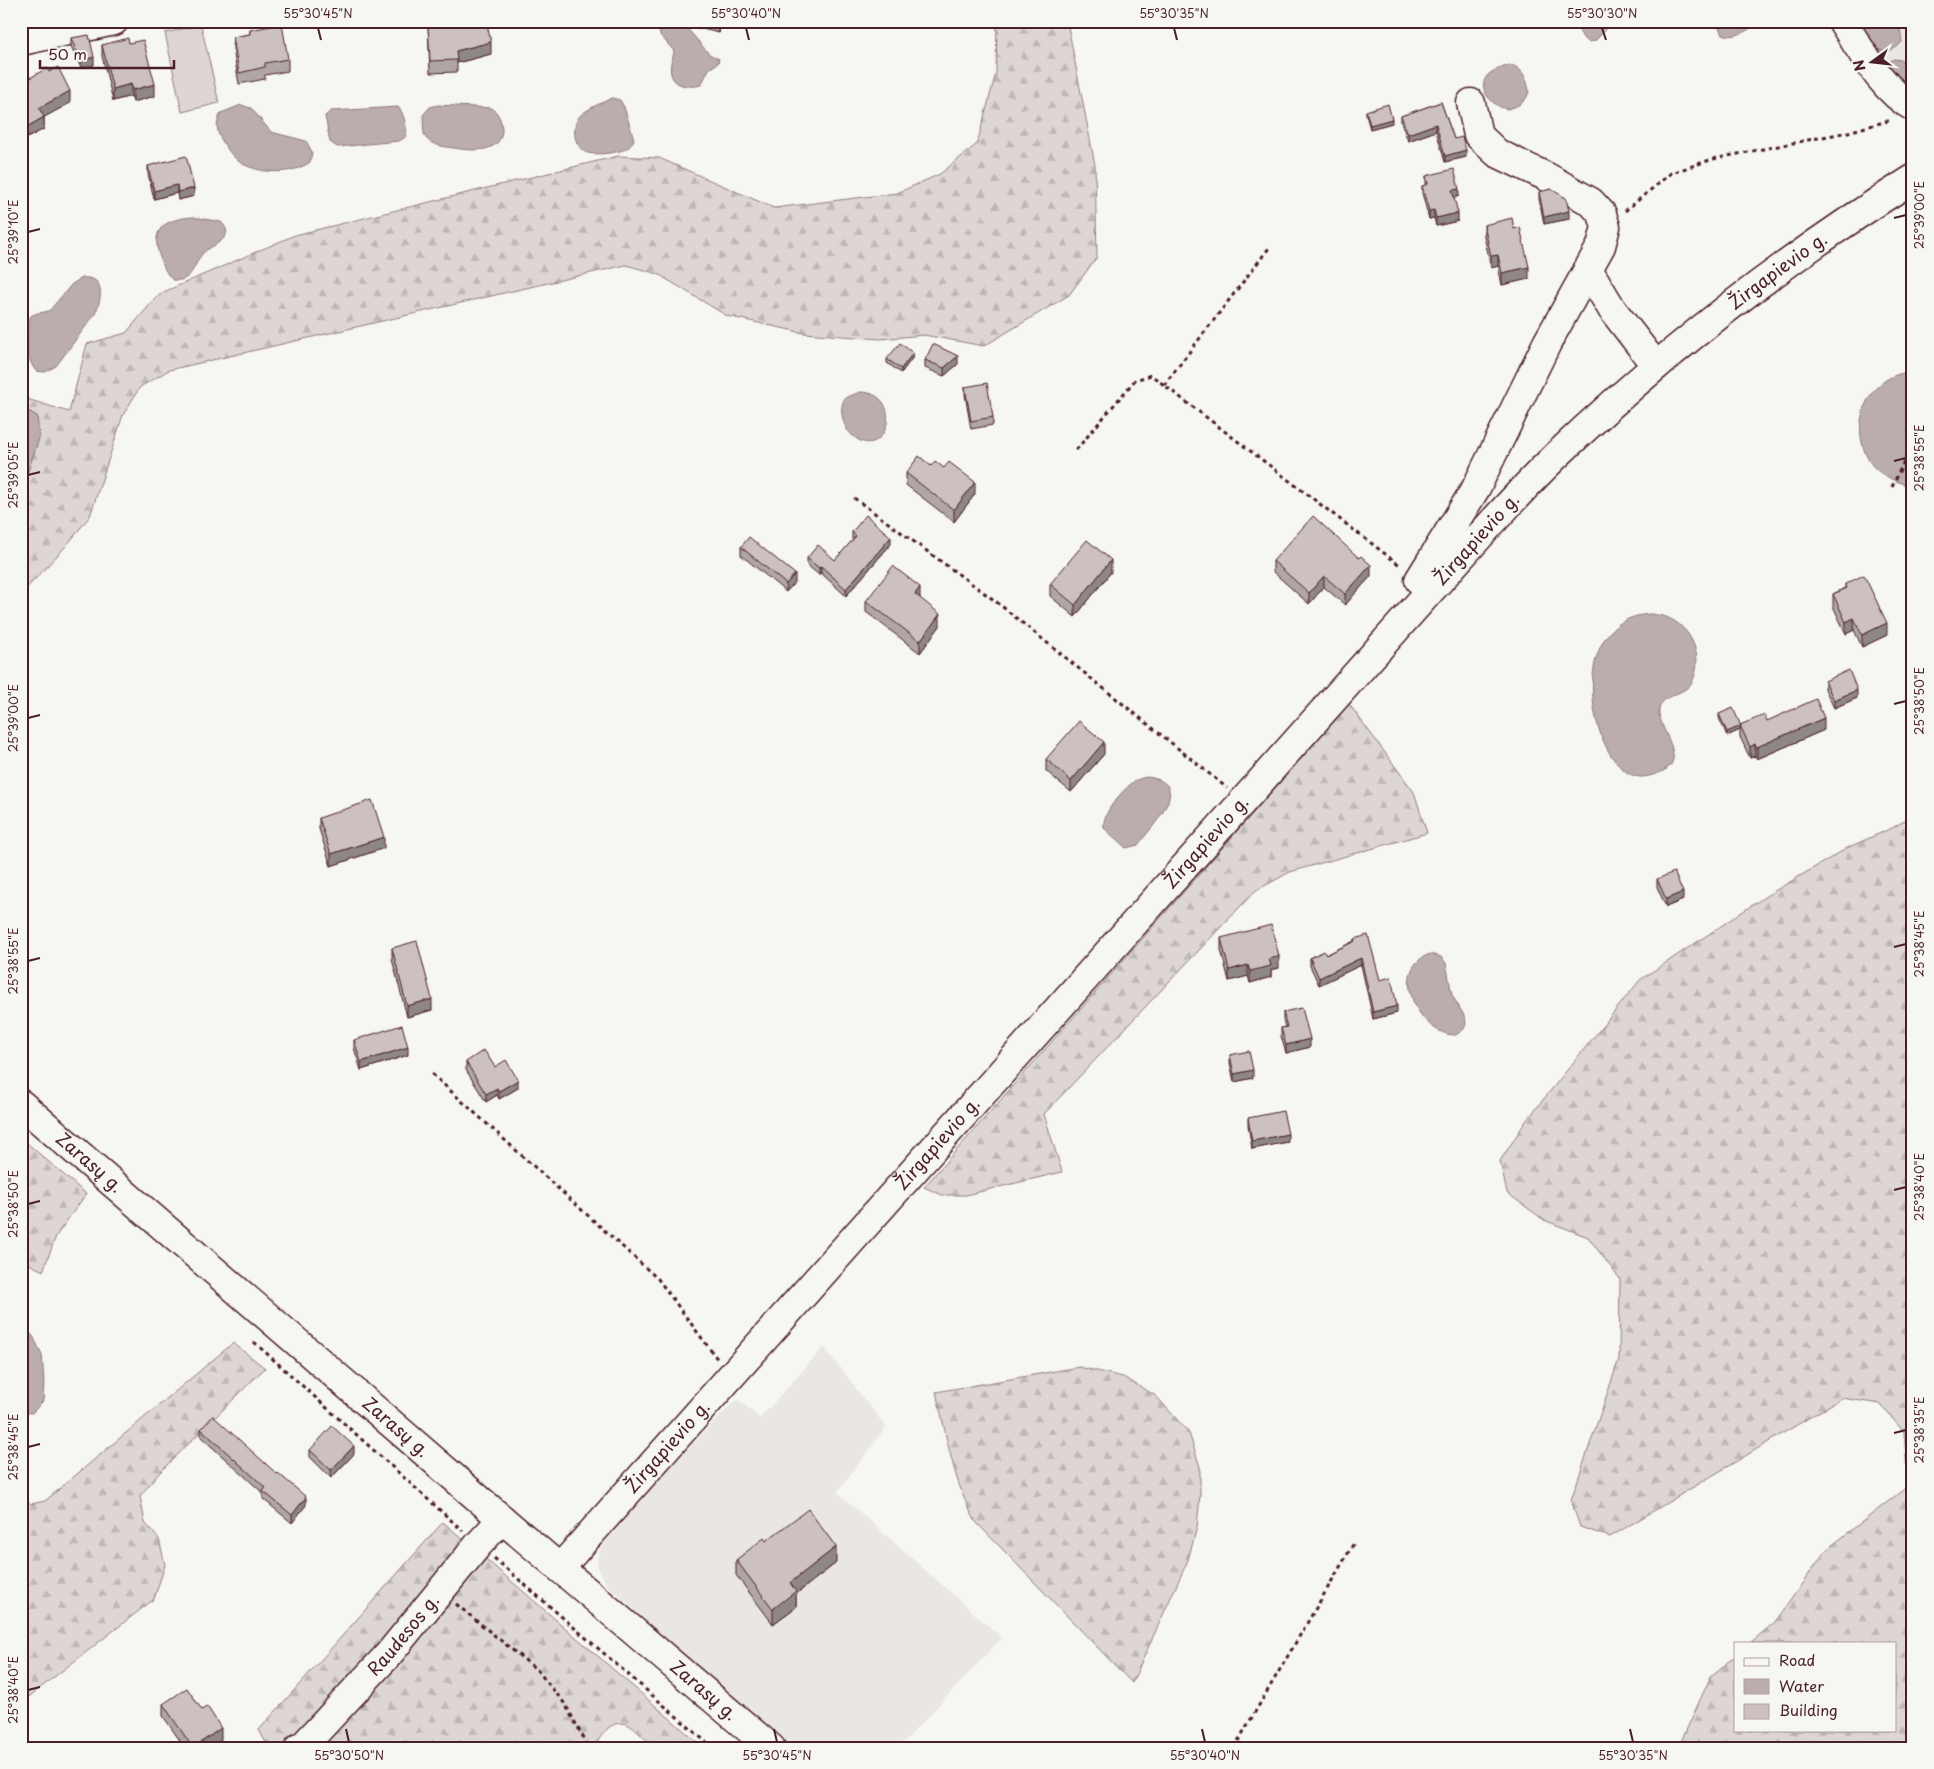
<svg xmlns="http://www.w3.org/2000/svg" width="1934" height="1769" font-family="'Playpen Sans',sans-serif">
  <style>
    .built { fill: #e9e6e3 }
    .forest { fill: url(#forest-firs); stroke: #947a80 }
    .green { fill: #ddd6d5; stroke: #947a80 }
    .water { fill: #bbadae; stroke: #8e747a }
    .lines { fill: none; stroke-linecap: round; stroke-linejoin: round }
    .minor-casing { stroke: #4a1f2b; stroke-width: 31 }
    .highway-casing { stroke: #4a1f2b; stroke-width: 31 }
    .path { stroke: #4a1f2b; stroke-width: 3; stroke-dasharray: 4 4; stroke-linecap: butt }
    .minor { stroke: #f6f6f2; stroke-width: 28 }
    .highway { stroke: #f6f6f2; stroke-width: 28 }
    .wall { fill: #afa6a5; stroke: #4a1f2b }
    .shaded-wall { fill: #8f8786; stroke: #4a1f2b }
    .building { fill: #ccc1c0; stroke: #4a1f2b }
    .ticks { fill: none; stroke: #4a1f2b; stroke-width: 2 }
    .labels { text-anchor: middle; stroke-width: 4; stroke-linejoin: round; paint-order: stroke }
    .street-label { font-size: 18px; fill: #4a1f2b; stroke: #f6f6f2 }
    .neatline { fill: none; stroke: #4a1f2b; stroke-width: 2 }
    .ticks-label { font-size: 12px; text-anchor: middle; fill: #4a1f2b }
  </style>
  <defs>
    <pattern id="forest-firs" width="22" height="20" patternUnits="userSpaceOnUse" patternTransform="scale(1.25)"><rect width="22" height="20" fill="#ddd6d5"/><path d="M5 1l3.5 6h-7zM16 11l3.5 6h-7z" fill="#bfb7b7"/></pattern>
  </defs>
  <rect width="100%" height="100%" fill="#f6f6f2"/>
  <filter id="ink" filterUnits="userSpaceOnUse"><feTurbulence type="fractalNoise" baseFrequency=".02" numOctaves="2"/><feDisplacementMap in="SourceGraphic" scale="10" xChannelSelector="R" yChannelSelector="G"/><feConvolveMatrix kernelMatrix="1 2 1 2 8 2 1 2 1" color-interpolation-filters="sRGB"/></filter>
  <g filter="url(#ink)">
    <path class="built" d="M1899 21H1913V98L1874 56 1880 51H1889L1902 42Z
      M824 1347 886 1427 837 1492 1002 1638 898 1748H792L752 1717 608 1586 600 1573 597 1560 606 1531 737 1399 760 1418Z"/>
    <path class="forest" d="M997 21H1067L1095 165 1097 257 1069 295 984 346 924 335 881 339 804 333 727 316 658 274 626 265 169 370 140 387 123 415 90 516 67 545 21 594V492L39 438 37 416 21 407V398H24L69 412 87 344 126 333 159 294 295 235 618 156 659 158 774 208 897 193 940 174 977 144 996 73Z
      M1349 704 1414 792 1427 833 1290 872 1255 891 1044 1114 1062 1172 966 1195H942L924 1187Z
      M1913 816V1748H1678L1711 1676 1735 1656V1730H1895V1643H1750L1775 1622 1826 1550 1908 1486 1904 1432 1880 1404 1842 1398 1610 1537 1580 1527 1571 1500 1619 1359 1620 1279 1588 1237 1544 1220 1507 1193 1500 1161 1526 1121 1640 980 1766 896 1849 847 1892 828Z
      M21 1138 86 1194 56 1236 43 1271 21 1260Z
      M233 1343 265 1368 160 1472 140 1496 145 1523 159 1539 165 1565 154 1599 21 1703V1498L31 1504 45 1501Z
      M1079 1367 1123 1377 1156 1396 1189 1433 1200 1467V1495L1197 1527 1188 1560 1132 1683 976 1522C953 1483 947 1436 936 1392Z
      M443 1522 704 1748H655C648 1742 634 1727 627 1724 611 1719 600 1735 595 1748H269L259 1730Z"/>
    <path class="green" d="M201 25 219 103 182 112 165 33Z"/>
    <path class="water" d="M657 21H681L709 54 719 59 718 63 709 69 701 85C684 89 667 84 671 63 672 58 674 55 674 51L660 35Z
      M1574 21H1614L1595 41 1589 42 1583 38Z
      M1714 21H1761C1750 28 1737 40 1723 34Z
      M1856 21H1899L1902 42C1880 66 1867 38 1856 21Z
      M1894 59 1907 61 1913 65V93L1909 92 1888 66V62Z
      M1509 65C1522 66 1527 79 1529 91 1527 102 1517 107 1507 109 1494 107 1476 90 1487 76 1492 70 1502 67 1509 65Z
      M612 98 620 100 624 107 634 139C632 143 631 146 627 148 621 153 592 156 585 152 573 145 571 124 581 115 590 107 602 103 612 98Z
      M241 105 251 108 271 132 306 141 312 152 310 162C291 176 257 174 238 161 231 155 226 147 221 139 216 130 216 122 221 113Z
      M438 105 492 108C498 113 501 119 502 128 503 154 472 151 454 148 446 147 432 146 426 138 422 132 424 122 423 115L430 107Z
      M398 107C403 111 408 129 406 135 405 139 402 139 399 141L337 147 330 142 325 116 331 111Z
      M193 217 221 222C238 238 211 245 203 253 193 264 193 283 173 280 167 275 164 268 161 260 149 230 163 219 193 217Z
      M82 278C106 276 102 298 95 314L56 366 45 372 36 371C23 355 29 336 30 317 36 311 43 314 50 310L72 284Z
      M1913 372V421L1909 425 1907 433 1913 440V488C1899 482 1882 477 1872 465 1846 429 1866 373 1913 372Z
      M860 392C905 392 888 459 857 439 853 436 849 433 846 428 842 418 839 408 845 398Z
      M21 407 37 416 39 438 21 492Z
      M1651 614C1656 615 1661 615 1666 617 1691 626 1705 657 1692 682 1685 696 1661 693 1659 710 1657 728 1689 759 1663 771 1657 774 1648 777 1641 777 1591 775 1559 618 1651 614Z
      M1147 777C1196 783 1152 826 1138 845L1126 848 1104 828C1101 814 1122 791 1132 783 1136 779 1142 778 1147 777Z
      M1430 954 1441 957 1446 963 1452 995 1465 1017 1466 1024 1464 1029 1456 1035C1419 1036 1387 969 1430 954Z
      M21 1324 33 1336 42 1355 44 1382 43 1401 32 1413 21 1412Z"/>
    <g class="lines">
      <g class="minor-casing">
        <g id="minor">
          <path d="M1842 21C1861 50 1882 90 1913 107"/>
          <path d="M21 41 114 21"/>
          <path d="M1588 269 1612 309 1656 366"/>
          <path d="M1419 580 1476 488 1547 343 1601 246 1606 227 1602 214 1591 202 1547 177 1497 153 1478 135 1471 103"/>
          <path id="s1" d="M560 1568 1431 590C1473 544 1513 497 1558 454 1665 352 1787 258 1913 179"/>
          <path id="s2" d="M299 1748 305 1744 388 1655 478 1545 502 1519"/>
        </g>
      </g>
      <g class="highway-casing">
        <g id="highway">
          <path id="s3" d="M21 1104 502 1519 771 1748"/>
        </g>
      </g>
      <path class="path" d="M1625 211 1671 173 1713 159 1848 132 1891 120
        M1164 385 1269 248
        M1076 450 1135 380 1151 375 1401 566
        M1892 487 1913 442
        M854 498 994 600 1227 788
        M432 1074 658 1279 718 1360
        M254 1342 463 1531
        M494 1558 713 1748
        M456 1604 537 1670 565 1704 589 1748
        M1234 1748 1354 1543"/>
      <use href="#minor" class="minor"/>
      <use href="#highway" class="highway"/>
    </g>
    <path class="wall" d="M689 21H721L719 33 689 26Z
      M428 25 491 54 457 63V72L430 73Z
      M250 30 288 59V71L265 75V79L239 84 233 49V37L250 34Z
      M71 38 94 65 81 68 71 46Z
      M129 43 155 96 133 102 131 96 113 101 102 56V45Z
      M21 62 30 78 70 103 44 117V129L25 139 21 133Z
      M1441 102 1454 139 1466 157 1445 162 1436 131 1408 141 1401 122V116Z
      M1366 111 1392 123 1370 129 1366 115Z
      M148 166 194 196 178 200 177 193 154 199 148 174Z
      M1426 176 1459 196 1454 198 1458 221 1436 226 1434 218 1429 219 1422 193V186L1426 185Z
      M1539 192 1569 219 1544 224 1539 199Z
      M1484 225 1514 229 1529 279 1502 285 1498 266 1491 268 1484 236Z
      M913 357 901 373 887 363V359Z
      M925 360 958 364 944 376 925 368Z
      M965 387 993 417V425L971 429 965 395Z
      M931 466 944 468 975 494 954 522 906 485V473Z
      M852 532 891 544 846 596 821 573 819 575 807 565V558L835 560 853 540 852 539Z
      M741 547 795 582 786 592 741 555Z
      M1273 561 1371 576 1345 605 1324 587 1309 604 1273 572Z
      M1111 572 1075 617 1050 596V584Z
      M1845 584 1887 635 1862 647 1854 630 1846 634 1833 606V594L1845 588Z
      M920 598 940 626 920 653 866 612V601Z
      M1825 681 1857 698 1834 708 1825 689Z
      M1719 714 1740 726 1767 721 1824 730 1757 759 1755 756 1750 758 1740 737V730L1727 736 1719 718Z
      M1104 754 1071 792 1046 771V759Z
      M319 818 384 848 331 866 319 829Z
      M1657 879 1683 900 1666 907 1657 887Z
      M1221 938 1279 968 1271 970V977L1250 983 1248 976 1229 981 1221 950Z
      M1354 939 1380 980 1397 1013 1373 1019 1361 965 1319 985 1310 966V958L1326 955 1354 941Z
      M392 948 432 1010 407 1017 392 959Z
      M1283 1012 1310 1047 1286 1053 1281 1036V1028L1285 1027 1283 1020Z
      M354 1040 408 1055 361 1070 354 1048Z
      M1230 1055 1253 1078 1234 1082 1230 1063Z
      M466 1062 495 1067 518 1088 499 1099 497 1095 486 1102 466 1070Z
      M1248 1118 1288 1142 1252 1149 1248 1126Z
      M201 1429 277 1474 306 1505 292 1523 263 1499V1493L201 1437Z
      M310 1450 354 1454 331 1478 310 1457Z
      M766 1541 836 1563 796 1594V1607L773 1624 736 1575V1560Z
      M163 1704 221 1740 210 1748H185L163 1716Z"/>
    <path class="shaded-wall" d="M719 21H721L719 33Z
      M491 42V54L457 63 456 51Z
      M94 57V65L81 68V61Z
      M131 84V96L113 101V89Z
      M155 84V96L133 102V90Z
      M70 91V103L39 120V108Z
      M44 117V129L25 139V128Z
      M1392 119V123L1370 129V125Z
      M1436 124V131L1408 141V134Z
      M1466 150V157L1445 162V156Z
      M177 185V193L154 199V191Z
      M194 188V196L178 200V192Z
      M1459 189V196L1452 198V190Z
      M1434 210V218L1429 219V211Z
      M1569 211V219L1544 224V217Z
      M1458 213V221L1436 226V218Z
      M1498 255V266L1491 268V256Z
      M1529 267V279L1502 285V273Z
      M913 353V357L901 373V369Z
      M958 356V364L944 376V368Z
      M975 482V494L954 522V510Z
      M891 537V544L846 596V589Z
      M1111 560V572L1075 617V605Z
      M1371 565V576L1345 605V594Z
      M821 566V573L819 575V568Z
      M795 574V582L786 592V584Z
      M1324 576V587L1309 604V593Z
      M920 587V599L915 594Z
      M940 614V626L920 653V641Z
      M1854 618V630L1846 634V622Z
      M1887 623V635L1862 647V635Z
      M1857 690V698L1834 708V700Z
      M1824 718V730L1757 759V747Z
      M1740 726V730L1727 736V732Z
      M1104 742V754L1071 792V781Z
      M1755 744V756L1750 758V747Z
      M384 837V848L331 866V854Z
      M1683 892V900L1666 907V899Z
      M1279 956V968L1271 970V977L1250 983V971L1269 959Z
      M1361 958V965L1319 985V978Z
      M1248 965V976L1229 981V970Z
      M432 999V1010L407 1017V1006Z
      M1397 1006V1013L1373 1019V1012Z
      M1310 1039V1047L1286 1053V1045Z
      M408 1047V1055L361 1070V1062Z
      M1253 1070V1078L1234 1082V1074Z
      M518 1080V1088L499 1099V1091Z
      M497 1088V1095L486 1102V1094Z
      M1288 1134V1142L1252 1149V1141Z
      M354 1446V1454L331 1478V1470Z
      M306 1497V1505L292 1523V1515Z
      M836 1547V1563L796 1594V1607L773 1624V1609L790 1583Z
      M221 1728V1740L210 1748H193Z"/>
    <path class="building" d="M462 21H486L491 42 456 51 457 60 430 61 428 25 453 24Z
      M703 21H719V25Z
      M282 24 288 59 265 63V67L239 73 233 37 250 34V30Z
      M89 35 94 57 81 61 71 38Z
      M128 38 129 43 143 40 155 84 133 90 131 84 113 89 102 45Z
      M21 62 30 78 47 68 49 72 58 67 70 91 39 108 44 117 25 128 21 121Z
      M1441 102 1454 139 1462 137 1466 150 1445 156 1436 124 1408 134 1401 116Z
      M1388 104 1392 119 1370 125 1366 111Z
      M186 156 194 188 178 192 177 185 154 191 148 166Z
      M1454 169 1459 189 1452 190 1458 213 1436 218 1434 210 1429 211 1422 186 1428 184 1426 176Z
      M1551 189 1566 198 1569 211 1544 217 1539 192Z
      M1512 218 1514 229 1520 227 1529 267 1502 273 1498 255 1491 256 1484 225Z
      M900 343 913 353 901 369 887 359Z
      M933 344 958 356 944 368 925 360Z
      M987 383 993 417 971 421 965 387Z
      M919 456 931 466 935 461 944 468 949 462 975 482 954 510 906 473Z
      M866 515 891 537 846 589 821 566 819 568 807 558 818 545 835 560 856 536 852 532Z
      M1313 516 1359 558 1361 556 1371 565 1345 594 1324 576 1309 593 1273 561Z
      M749 537 795 574 786 584 741 547Z
      M1087 540 1111 560 1075 605 1050 584Z
      M893 566 920 587 915 594 940 614 920 641 866 601Z
      M1864 575 1887 623 1862 635 1854 618 1846 622 1833 594 1847 588 1845 584Z
      M1849 670 1857 690 1834 700 1825 681Z
      M1816 699 1824 718 1757 747 1755 744 1750 747 1740 725 1764 715 1767 721Z
      M1733 708 1741 726 1727 732 1719 714Z
      M1079 721 1104 742 1071 781 1046 759Z
      M372 800 384 837 331 854 319 818Z
      M1674 872 1683 892 1666 899 1657 879Z
      M1271 925 1279 956 1269 959 1271 966 1250 971 1248 965 1229 970 1221 938Z
      M1368 935 1380 980 1391 977 1397 1006 1373 1012 1361 958 1319 978 1310 958 1324 951 1326 955 1355 941 1354 939Z
      M417 941 432 999 407 1006 392 948Z
      M1302 1008 1310 1039 1286 1045 1281 1028 1287 1027 1283 1012Z
      M402 1025 408 1047 361 1062 354 1040Z
      M484 1050 495 1067 506 1060 518 1080 499 1091 497 1088 486 1094 466 1062Z
      M1249 1051 1253 1070 1234 1074 1230 1055Z
      M1283 1111 1288 1134 1252 1141 1248 1118Z
      M213 1416 277 1474 278 1473 306 1497 292 1515 263 1491 266 1488 201 1429Z
      M332 1426 354 1446 331 1470 310 1450Z
      M808 1509 836 1547 790 1583 796 1591 773 1609 736 1560 764 1538 766 1541Z
      M187 1688 202 1710 207 1706 221 1728 193 1748 163 1704Z"/>
  </g>
  <path class="ticks" d="M318 28 321 40M746 28 749 40M1174 28 1177 40M1602 28 1606 40M1894 218 1906 215M28 232 40 229M1894 461 1906 458M28 475 40 472M1894 704 1906 701M28 718 40 715M1894 947 1906 944M28 961 40 958M1894 1190 1906 1187M28 1204 40 1201M1894 1433 1906 1430M28 1447 40 1444M28 1690 40 1687M346 1729 349 1742M774 1729 777 1742M1202 1729 1205 1742M1630 1729 1633 1742"/>
  <g class="labels">
    <g class="street-label">
      <text dy="6" stroke="none"><textPath href="#s1" startOffset="1782">Žirgapievio g.</textPath></text>
      <text dy="6" stroke="none"><textPath href="#s1" startOffset="1378">Žirgapievio g.</textPath></text>
      <text dy="6" stroke="none"><textPath href="#s1" startOffset="972">Žirgapievio g.</textPath></text>
      <text dy="6" stroke="none"><textPath href="#s1" startOffset="568">Žirgapievio g.</textPath></text>
      <text dy="6" stroke="none"><textPath href="#s3" startOffset="90">Zarasų g.</textPath></text>
      <text dy="6" stroke="none"><textPath href="#s3" startOffset="495">Zarasų g.</textPath></text>
      <text dy="6" stroke="none"><textPath href="#s1" startOffset="162">Žirgapievio g.</textPath></text>
      <text dy="6" stroke="none"><textPath href="#s2" startOffset="154">Raudesos g.</textPath></text>
      <text dy="6" stroke="none"><textPath href="#s3" startOffset="900">Zarasų g.</textPath></text>
    </g>
  </g>
  <rect width="1934" height="1769" fill="none" stroke="#f6f6f2" stroke-width="55"/>
  <rect x="1734" y="1642" width="162" height="90" fill="#f6f6f2" stroke="#b1a0a2"/>
  <rect x="1744" y="1658" width="25" height="8" fill="#f6f6f2" stroke="#b1a0a2"/>
  <text x="1779" y="1666" font-size="15" fill="#4a1f2b">Road</text>
  <rect x="1744" y="1679" width="25" height="15" fill="#bbadae" stroke="#b1a0a2"/>
  <text x="1779" y="1692" font-size="15" fill="#4a1f2b">Water</text>
  <rect x="1744" y="1704" width="25" height="15" fill="#ccc1c0" stroke="#b1a0a2"/>
  <text x="1779" y="1716" font-size="15" fill="#4a1f2b">Building</text>
  <g transform="translate(1872 62) rotate(255)" stroke="#f6f6f2" stroke-width="4" paint-order="stroke">
  <path d="M0-4L9 19L0 12L-9 19Z" fill="#4a1f2b"/>
  <text y="-8" font-size="14" font-weight="bold" text-anchor="middle" fill="#4a1f2b">N</text>
  </g>
  <path d="M40 60v8h134v-8" fill="none" stroke="#4a1f2b" stroke-width="2.5"/>
  <text x="48" y="60" font-size="15" fill="#4a1f2b" stroke="#f6f6f2" stroke-width="4" paint-order="stroke">50 m</text>
  <rect x="28" y="28" width="1878" height="1714" class="neatline"/>
  <g class="ticks-label">
    <text x="318" y="18">55°30'45"N</text>
    <text x="746" y="18">55°30'40"N</text>
    <text x="1174" y="18">55°30'35"N</text>
    <text x="1602" y="18">55°30'30"N</text>
    <text transform="translate(1920 215) rotate(-90)" y="4">25°39'00"E</text>
    <text transform="translate(14 232) rotate(-90)" y="4">25°39'10"E</text>
    <text transform="translate(1920 458) rotate(-90)" y="4">25°38'55"E</text>
    <text transform="translate(14 475) rotate(-90)" y="4">25°39'05"E</text>
    <text transform="translate(1920 701) rotate(-90)" y="4">25°38'50"E</text>
    <text transform="translate(14 718) rotate(-90)" y="4">25°39'00"E</text>
    <text transform="translate(1920 944) rotate(-90)" y="4">25°38'45"E</text>
    <text transform="translate(14 961) rotate(-90)" y="4">25°38'55"E</text>
    <text transform="translate(1920 1187) rotate(-90)" y="4">25°38'40"E</text>
    <text transform="translate(14 1204) rotate(-90)" y="4">25°38'50"E</text>
    <text transform="translate(1920 1430) rotate(-90)" y="4">25°38'35"E</text>
    <text transform="translate(14 1447) rotate(-90)" y="4">25°38'45"E</text>
    <text transform="translate(14 1690) rotate(-90)" y="4">25°38'40"E</text>
    <text x="349" y="1760">55°30'50"N</text>
    <text x="777" y="1760">55°30'45"N</text>
    <text x="1205" y="1760">55°30'40"N</text>
    <text x="1633" y="1760">55°30'35"N</text>
  </g>
</svg>
